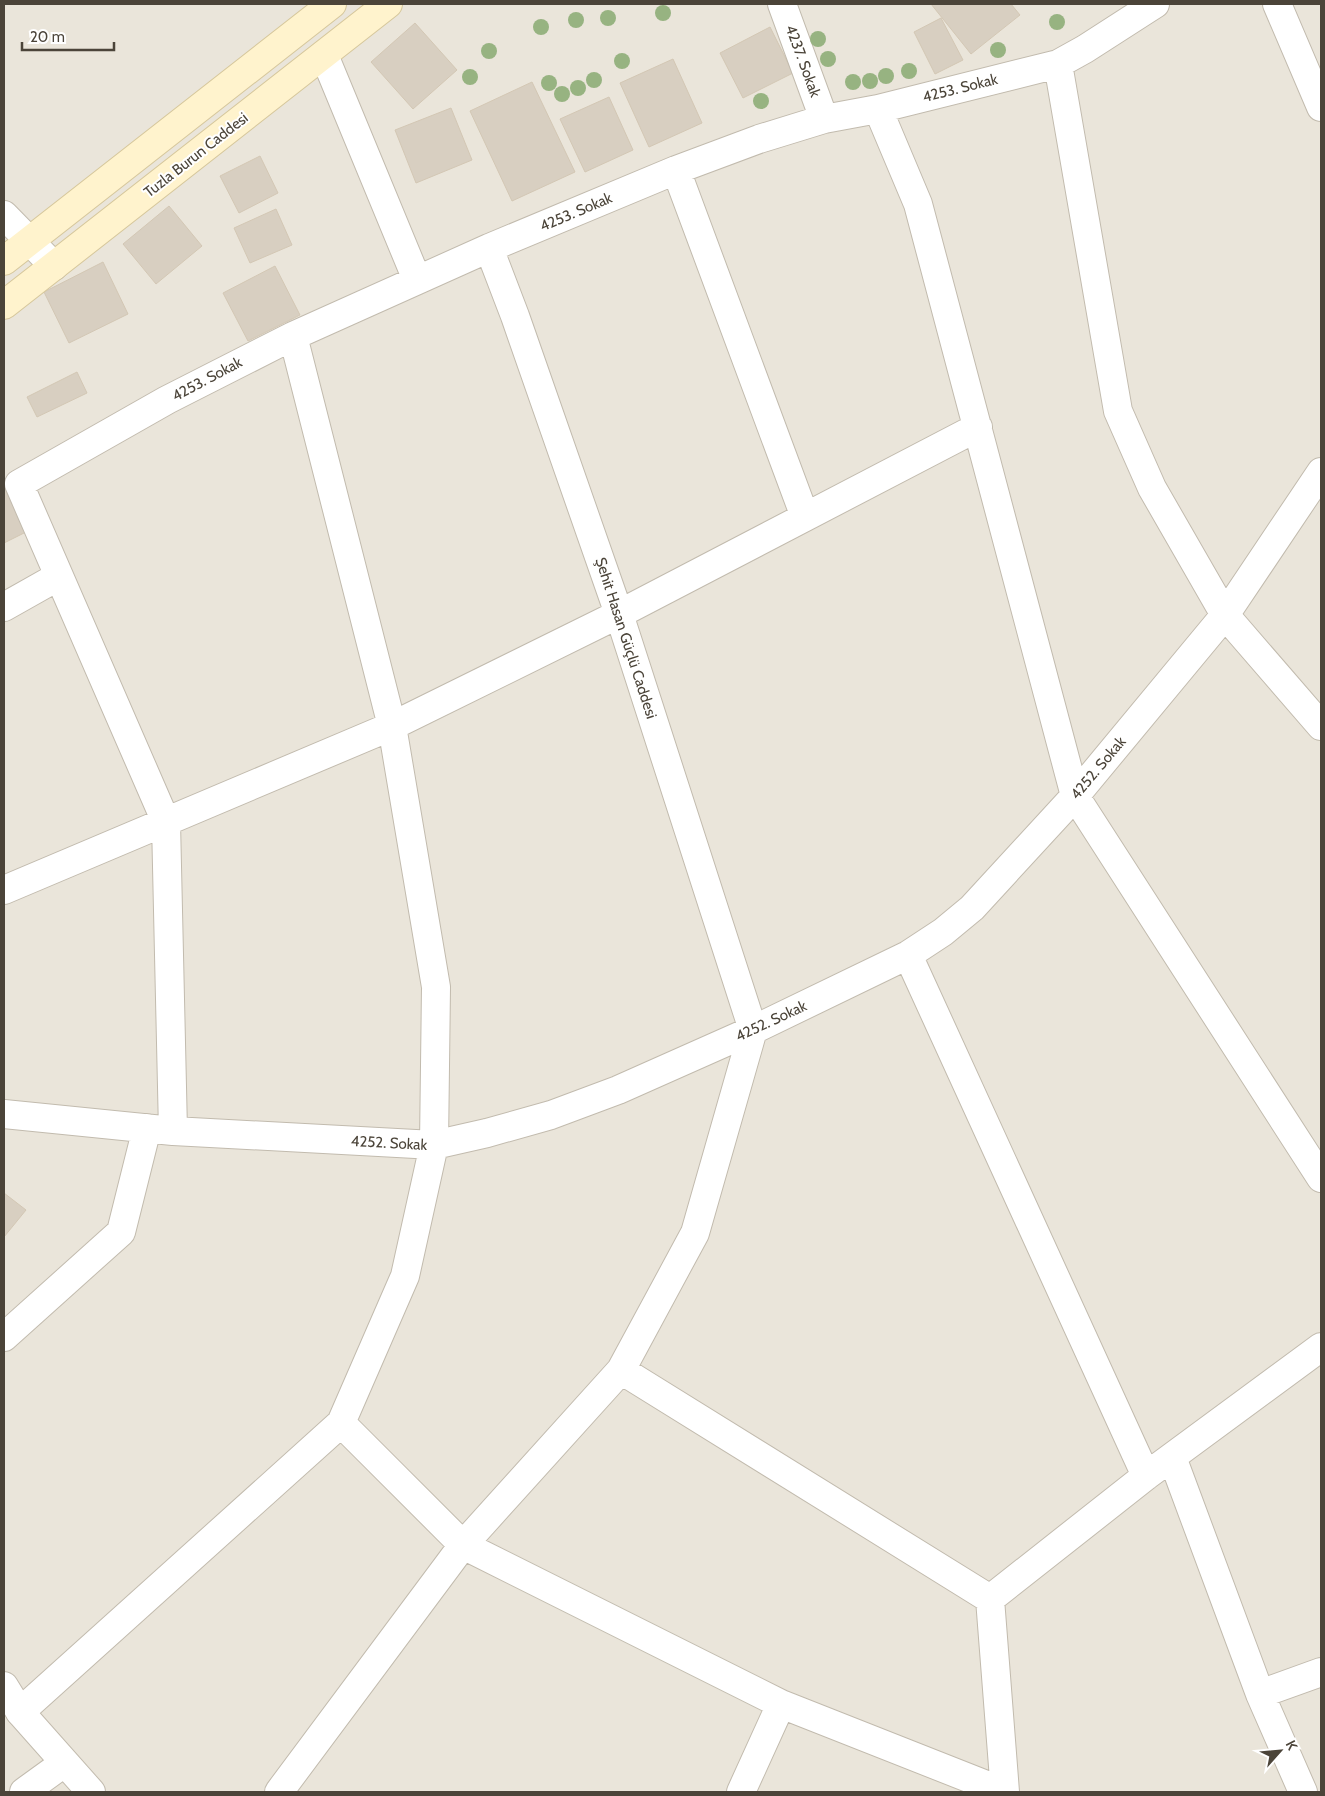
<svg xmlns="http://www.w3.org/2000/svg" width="1325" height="1796" font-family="Cabin,sans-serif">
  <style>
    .residential { fill: #eae5da }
    .building { fill: #d8cfc1; stroke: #d3c7b4 }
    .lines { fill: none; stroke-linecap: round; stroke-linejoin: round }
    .minor-casing { stroke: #c2bbae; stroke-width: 30 }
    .tertiary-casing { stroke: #c2bbae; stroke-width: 30 }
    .secondary-casing { stroke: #d6c79b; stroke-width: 30 }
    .minor { stroke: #fff; stroke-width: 28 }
    .tertiary { stroke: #fff; stroke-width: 28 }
    .secondary { stroke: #fff3cd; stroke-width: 28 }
    .tree { fill: #97b381 }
    .labels { text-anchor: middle; stroke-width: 4; stroke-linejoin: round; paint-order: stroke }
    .street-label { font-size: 15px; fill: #4b4439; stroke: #fff }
  </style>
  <rect width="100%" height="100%" fill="#f6f3ec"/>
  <path class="residential" d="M4 4H1321V1792H4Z"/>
  <path class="building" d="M931 4H1011L1020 15 971 54Z
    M941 18 963 60 935 74 914 32Z
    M415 23 457 70 413 109 371 62Z
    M770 27 793 73 743 98 720 53Z
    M673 59 702 123 649 147 620 83Z
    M532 82 575 172 512 201 470 111Z
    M609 97 633 150 585 172 560 119Z
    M451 108 472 160 416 183 395 130Z
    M260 156 278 193 239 213 220 176Z
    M169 206 202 246 156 284 123 244Z
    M276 209 292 245 250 263 234 228Z
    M103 262 128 314 69 343 44 292Z
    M275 266 300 315 248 341 223 293Z
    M77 372 87 393 37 417 27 397Z
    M4 486 26 532 4 543Z
    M4 1193 26 1210 4 1237Z"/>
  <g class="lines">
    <g class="minor-casing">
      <path id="minor" d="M782 4 824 119
        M1277 4 1321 107
        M324 55 417 280
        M1058 64 1118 411 1152 488 1225 615 1321 726
        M878 109 918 204 1075 796 1321 1178
        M676 170 805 517
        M4 215 54 266
        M4 607 59 576
        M4 890 392 726 619 614 978 427
        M908 955 1146 1476
        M4 1114 173 1131 434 1145 487 1133 551 1115 618 1090 753 1030 908 955 943 932 972 908 1075 796 1225 615 1321 472
        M173 1131 166 822 19 484 167 400 293 336 489 248 676 170 759 139 824 119 878 109 1058 64 1085 49 1155 4
        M4 1337 121 1232 147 1128
        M621 1370 990 1599
        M341 1423 463 1545 781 1704 1004 1792
        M1172 1457 1260 1694 1303 1792
        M1260 1694 1321 1672
        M20 1712 341 1423 405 1276 434 1145 436 987 392 726 293 336
        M24 1792 64 1763
        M279 1792 463 1545 621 1370 695 1233 753 1030 619 614 515 316 489 248
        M741 1792 781 1704
        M1005 1792 990 1599 1146 1476 1321 1347"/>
    </g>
    <g class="tertiary-casing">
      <path id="tertiary" d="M4 1686 20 1712 91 1792"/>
    </g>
    <g class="secondary-casing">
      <path id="secondary" d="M4 261 332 4
        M4 305 388 4"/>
    </g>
    <use href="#minor" class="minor"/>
    <use href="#tertiary" class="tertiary"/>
    <use href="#secondary" class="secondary"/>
  </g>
  <g class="tree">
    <circle cx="663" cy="13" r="8"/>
    <circle cx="608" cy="18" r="8"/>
    <circle cx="576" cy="20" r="8"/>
    <circle cx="1057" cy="22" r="8"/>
    <circle cx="541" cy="27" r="8"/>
    <circle cx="818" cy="39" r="8"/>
    <circle cx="998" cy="50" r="8"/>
    <circle cx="489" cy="51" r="8"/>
    <circle cx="828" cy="59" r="8"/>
    <circle cx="622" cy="61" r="8"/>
    <circle cx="909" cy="71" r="8"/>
    <circle cx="886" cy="76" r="8"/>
    <circle cx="470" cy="77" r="8"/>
    <circle cx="594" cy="80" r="8"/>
    <circle cx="870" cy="81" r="8"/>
    <circle cx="853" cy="82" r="8"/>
    <circle cx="549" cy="83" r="8"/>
    <circle cx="578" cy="88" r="8"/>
    <circle cx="562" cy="94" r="8"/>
    <circle cx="761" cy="101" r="8"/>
  </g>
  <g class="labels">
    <g class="street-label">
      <text transform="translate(803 61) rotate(70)" y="5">4237. Sokak</text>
      <text transform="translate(960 88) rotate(-14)" y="5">4253. Sokak</text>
      <text transform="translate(196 155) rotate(-38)" y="5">Tuzla Burun Caddesi</text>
      <text transform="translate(576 212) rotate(-23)" y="5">4253. Sokak</text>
      <text transform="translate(207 379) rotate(-28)" y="5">4253. Sokak</text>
      <text transform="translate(626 638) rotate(72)" y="5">Şehit Hasan Güçlü Caddesi</text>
      <text transform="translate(1098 768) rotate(-50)" y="5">4252. Sokak</text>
      <text transform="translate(771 1021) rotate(-25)" y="5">4252. Sokak</text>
      <text transform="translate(389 1143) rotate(3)" y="5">4252. Sokak</text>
    </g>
  </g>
  <rect width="1325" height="1796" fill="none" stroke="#4b4439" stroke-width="10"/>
  <g transform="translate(1280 1751) rotate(63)" stroke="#ffffff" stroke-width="4" paint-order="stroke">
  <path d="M0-4L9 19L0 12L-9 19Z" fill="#4b4439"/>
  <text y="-8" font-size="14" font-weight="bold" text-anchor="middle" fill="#4b4439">K</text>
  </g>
  <path d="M22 42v8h92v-8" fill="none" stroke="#4b4439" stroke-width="2.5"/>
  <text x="30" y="42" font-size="15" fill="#4b4439" stroke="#ffffff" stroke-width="4" paint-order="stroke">20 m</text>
</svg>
